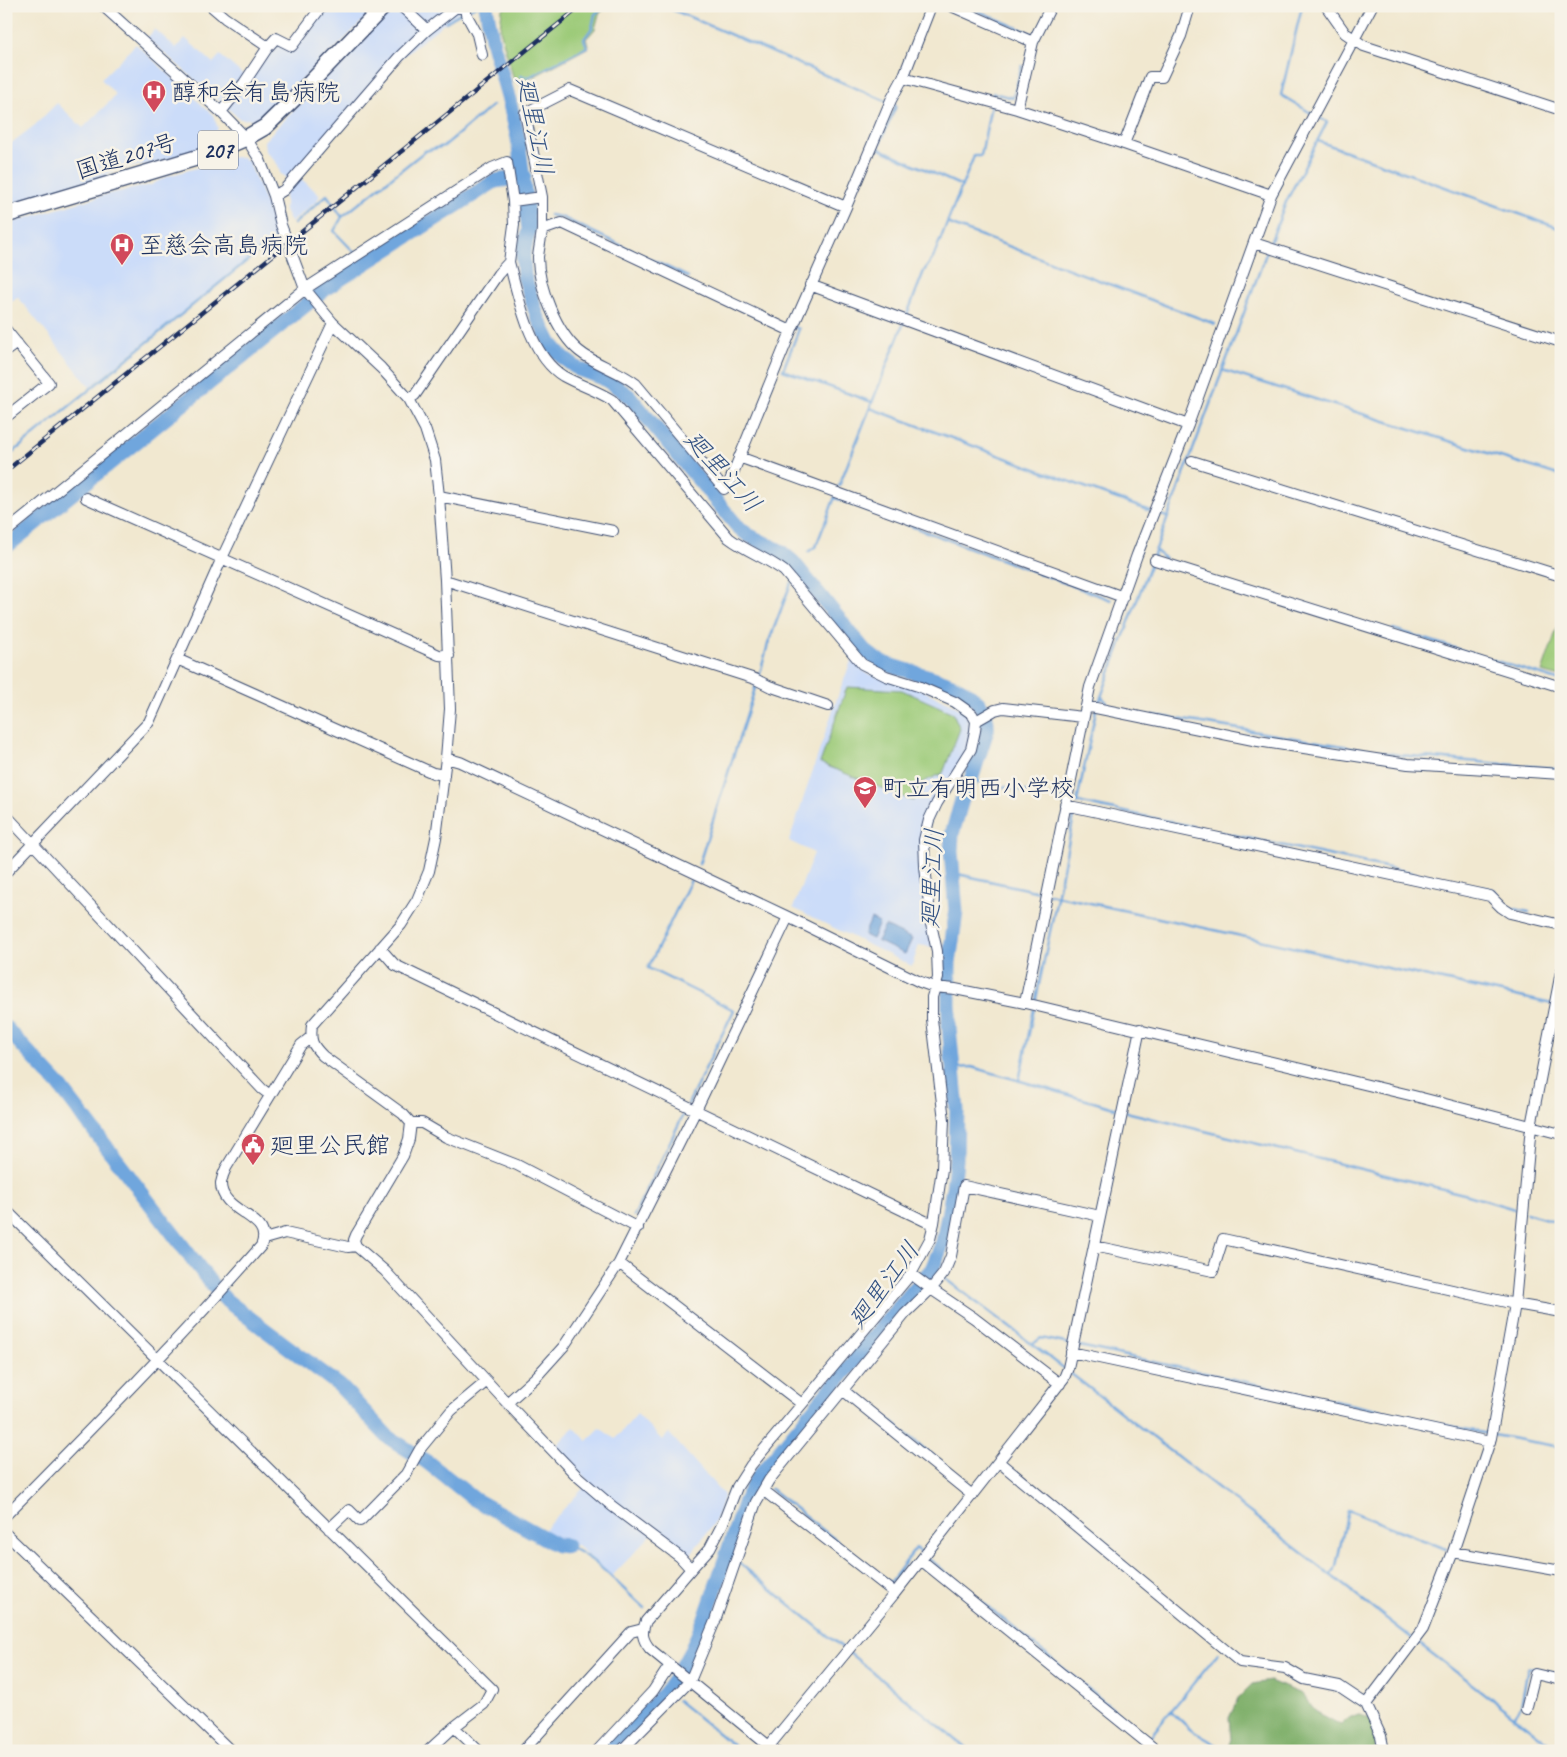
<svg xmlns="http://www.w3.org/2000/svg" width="1567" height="1757" font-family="Caveat,'Klee One',sans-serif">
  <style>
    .built { fill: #cbdcf9 }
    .green { fill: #9dcb79; stroke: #5c7d6c }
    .forest { fill: #7eaf69; stroke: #4c6f64 }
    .water { fill: #6fa6dd; stroke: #456a9e }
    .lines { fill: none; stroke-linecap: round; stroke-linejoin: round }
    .stream { stroke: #6fa6dd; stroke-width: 2.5 }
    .river { stroke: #6fa6dd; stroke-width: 15 }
    .minor-casing { stroke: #3b4b6f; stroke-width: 12 }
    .highway-casing { stroke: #3b4b6f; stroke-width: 18 }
    .minor { stroke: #fff; stroke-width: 10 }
    .highway { stroke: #fff; stroke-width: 15 }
    .rail-casing { stroke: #1b2f5e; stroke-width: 4.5 }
    .rail { stroke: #f7f3e8; stroke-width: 2.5; stroke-dasharray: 8; stroke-linecap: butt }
    .labels { text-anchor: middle; stroke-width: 5; stroke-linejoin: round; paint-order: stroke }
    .shield { fill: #f7f3e8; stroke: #5d6a87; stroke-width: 1 }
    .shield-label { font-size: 22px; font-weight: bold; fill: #1b2f5e }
    .poi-label { font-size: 24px; fill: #1b2f5e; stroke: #f7f3e8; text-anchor: start }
    .street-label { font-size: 24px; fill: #1b2f5e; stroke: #f7f3e8 }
    .water-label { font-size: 25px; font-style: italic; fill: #345384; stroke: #f7f3e8 }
  </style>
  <rect width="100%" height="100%" fill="#f7f3e8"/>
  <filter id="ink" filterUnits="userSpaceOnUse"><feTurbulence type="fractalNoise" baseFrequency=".02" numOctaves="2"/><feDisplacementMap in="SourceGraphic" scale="10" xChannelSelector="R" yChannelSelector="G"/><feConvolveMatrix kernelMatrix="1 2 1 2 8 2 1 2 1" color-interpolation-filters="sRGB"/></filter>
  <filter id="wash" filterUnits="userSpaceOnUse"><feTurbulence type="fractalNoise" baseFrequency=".0096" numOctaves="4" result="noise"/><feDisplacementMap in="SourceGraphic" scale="20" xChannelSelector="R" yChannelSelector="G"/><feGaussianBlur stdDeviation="1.12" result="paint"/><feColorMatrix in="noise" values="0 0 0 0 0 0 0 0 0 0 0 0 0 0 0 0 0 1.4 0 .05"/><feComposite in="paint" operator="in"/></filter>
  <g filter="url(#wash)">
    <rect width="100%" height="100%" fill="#f1e8d0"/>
    <path class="built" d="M324 6H377L343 41 260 120 240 119 147 38 155 29 176 48 185 38 213 63 220 55 248 79 277 41 292 48Z
      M393 6H465L400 59 299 177 320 195 317 201 291 222 285 210V194L288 180 280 173 278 165 265 150 264 141Z
      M136 44 213 115 218 128 211 142 193 152 156 163 115 170 102 179 6 207V147L35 125 57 103 83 128 116 95 101 79Z
      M235 157 243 158 249 162 265 201 276 236 90 387 18 297 6 305V224L108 194 151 185 168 176Z
      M851 661 868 674 917 688 954 705 966 714 971 730 968 747 922 838 920 865 927 923 932 947 919 945 912 966 793 908 814 853 789 841 835 704Z
      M637 1414 662 1440 669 1433 724 1495 715 1522 690 1555 655 1531 612 1576 576 1545 557 1542 542 1532 589 1482 555 1447 574 1427 587 1441 600 1428 615 1439Z"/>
    <path class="green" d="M508 6H608L599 14 595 29 586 39 589 47 520 84 514 80 500 30 502 9Z
      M1561 617V677L1542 672Z
      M847 687 902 690 953 713 960 729 943 773 921 783 913 801 820 763Z"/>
    <path class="forest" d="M1270 1681 1302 1694 1315 1711 1341 1725 1349 1718 1358 1714 1369 1718C1374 1728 1382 1740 1373 1751H1234L1228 1747 1231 1739 1229 1718 1239 1697 1252 1684Z"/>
    <path class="water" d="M871 919 879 923 872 939 864 935Z
      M885 926 912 939 905 954 877 941Z"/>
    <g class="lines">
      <path class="stream" d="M664 6 888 102
        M967 6 1032 34
        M1302 6 1281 95 1311 113
        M470 9 476 6
        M446 22 462 12
        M521 76 529 77 587 47 584 39 592 28 595 14 606 6
        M992 99 993 93 1013 98 1022 66
        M893 104 896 106 878 148 962 186
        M1318 141 1561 229
        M528 215 535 213
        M550 215 561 217 688 277
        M947 223 1215 324
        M294 224 327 195 342 217
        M1269 246 1286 202 1327 122 1316 116
        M356 254 334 231 342 217 425 151 444 146 493 105
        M359 258 364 264
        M906 317 924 271 933 258 974 156H981L991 105
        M794 327 799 329 783 370 872 402
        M1222 370 1561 476
        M870 408 1150 511
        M6 458 276 237
        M839 486 904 322
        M835 498 1111 600
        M1155 513 1167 517
        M1155 550 1165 559
        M808 552 816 546 835 497
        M793 562 798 559
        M795 580 803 573
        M1393 629 1561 681
        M759 677 768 644 791 583
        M1102 697 1111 707
        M1098 705 1267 251
        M1096 710 1077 802 1494 890 1506 905
        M1153 715 1399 755 1561 769
        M971 780 1063 799
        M699 864 757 682
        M953 873 1044 893
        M1049 894 1552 1004
        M1510 908 1529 912
        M1035 1004 1075 811
        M954 1068 972 1067 1121 1110
        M1019 1081 1034 1009
        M688 1104 734 1010 648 968 691 880
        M1126 1112 1468 1195 1521 1211
        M1526 1213 1561 1223
        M634 1216 686 1109
        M932 1269 940 1274
        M944 1278 1065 1369
        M1033 1344 1041 1338 1070 1344
        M1075 1345 1488 1434
        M1070 1373 1413 1639
        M839 1378 844 1383
        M849 1386 969 1486
        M1493 1435 1561 1447
        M757 1478 761 1481
        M771 1489 890 1583 916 1548 923 1554
        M567 1546C597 1558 620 1587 644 1608
        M727 1554 734 1559
        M927 1557 1119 1714
        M738 1562 844 1649
        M1330 1575 1336 1566 1348 1510 1446 1549
        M1417 1642 1559 1751
        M848 1652 970 1751
        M666 1692 672 1697
        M677 1700 740 1751
        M1172 1712 1191 1730 1227 1751
        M1514 1717 1521 1706 1528 1668 1561 1674
        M1148 1738H1149L1218 1653"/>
      <path class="river" d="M486 6 493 44 508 96 518 138 529 230 523 253 524 276 538 318 551 344 563 358 578 369 603 378 616 386 630 397 737 526 748 535 780 551 793 562 864 650C871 656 877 661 886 664 918 676 991 684 987 730L971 780 964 793 952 834 951 851 956 912 949 963V1027L957 1110 956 1160 953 1189 943 1242 932 1269 882 1327 757 1478 745 1501 706 1616 692 1649 677 1676 666 1692 608 1751
        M6 547 328 287 495 181 524 177
        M6 1028 59 1085 214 1287 227 1301 340 1386 388 1437 427 1462 474 1499 557 1545 567 1546"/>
    </g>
  </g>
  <g filter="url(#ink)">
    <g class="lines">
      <g class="minor-casing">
        <path id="minor" d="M103 6 221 112 246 138 260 160 274 196 281 225 305 289 333 323 381 368 409 399 425 429 435 460 439 496 445 580 450 709 446 758 436 838 429 871 417 900 401 925 312 1025C310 1041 312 1045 323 1056L403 1114 411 1123 409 1139 403 1156 356 1235 354 1240 356 1246 385 1271 507 1403 577 1476 612 1506 680 1557 691 1569 646 1621C641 1633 642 1639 650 1649L775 1751
          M211 6 225 18 268 47 244 83 221 112
          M401 6 427 30
          M951 6 1033 42
          M1326 6 1345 33 1364 46 1561 110
          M466 7V14L477 34 482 55
          M268 47 276 38 292 46 322 6
          M903 78 1017 109 1124 144 1271 195
          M1017 109 1033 42 1051 6
          M1124 144 1150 77H1162L1181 36 1190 6
          M274 196 284 190 399 57 427 30 455 8 467 6
          M513 201 542 197
          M542 230C541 239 539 248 538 257 538 286 557 333 579 351 596 365 618 370 636 384L724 489 729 483 791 331 846 207 891 100 903 78 931 6
          M1254 243 1561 342
          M509 262C519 298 529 355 563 376 579 385 596 390 612 400L729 538C746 551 767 558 784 571L862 664 886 676 918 686 955 702 972 714 976 721 975 731 971 749 937 803 929 820 924 840 925 866 931 924 937 951 938 978 932 997V1019L944 1120 942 1169 934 1223 930 1239 911 1274 751 1465 737 1487 723 1523 710 1548 691 1569
          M810 285 1188 425
          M6 330 49 383 6 417
          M791 331 562 223 542 230V197L525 113 570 90 846 207
          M6 351 17 343
          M739 457 1123 597
          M1192 461 1561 576
          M439 496 613 531
          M86 498 439 655 449 656
          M6 532 305 289 492 168 507 162 513 201 514 225 509 262 498 274 415 395 409 399
          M1155 560 1561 687
          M445 580 755 679 769 686 828 706
          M177 659 433 773 444 775
          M1086 706 1258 741 1408 764 1561 774
          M976 721 995 710 1003 708 1083 717
          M446 758 460 762 788 917 920 982 934 987 955 989 1025 1003 1090 687 1137 555 1188 425 1271 195 1372 6
          M1065 805 1490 896 1501 907 1510 913 1561 925
          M6 815 262 1089 270 1095
          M6 872 149 722 222 558 333 323
          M380 948 395 965 925 1221 934 1223
          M1025 1003 1414 1096 1561 1134
          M411 1123H422L446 1137 517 1165 638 1228
          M6 1210 492 1689 484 1704 454 1727 428 1751
          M264 1239 285 1233 348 1247 356 1246
          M1094 1246 1213 1271 1223 1239 1515 1304 1561 1312
          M619 1263 802 1404
          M911 1274 931 1289 974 1318 1060 1384
          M1071 1352 1490 1442
          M844 1391 972 1495
          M507 1403 536 1377 564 1346 619 1263 696 1110 788 917
          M999 1462 1240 1662 1285 1668 1304 1679 1339 1686 1366 1704 1381 1736 1383 1746 1379 1751
          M763 1490 895 1593
          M6 1515C93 1427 180 1339 261 1246 275 1215 220 1214 221 1183 222 1178 224 1172 226 1168L301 1045 311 1037
          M329 1529 349 1510 360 1521 406 1474 420 1449 451 1411 487 1381
          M6 1534 231 1751
          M1453 1552 1561 1571
          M921 1560 1157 1751
          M1366 1704 1423 1629 1453 1552 1491 1438 1515 1304 1531 1126 1561 972
          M1526 1710 1535 1674 1561 1680
          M454 1727 479 1751
          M769 1746 895 1593 1064 1378 1068 1368 1140 1029
          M523 1751 631 1632 643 1629
          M597 1751 653 1691 670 1665
          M621 1751 690 1681 715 1621 756 1502 769 1480 905 1314 931 1289 944 1273 951 1256 964 1186 1100 1216"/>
      </g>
      <g class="highway-casing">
        <path id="highway" d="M6 215 206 155 246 138 265 127 311 82 384 6"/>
      </g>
      <use href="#minor" class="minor"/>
      <use href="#highway" class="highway"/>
      <g class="rail-casing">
        <path id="rail" d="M6 471 581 6"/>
      </g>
      <use href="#rail" class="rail"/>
    </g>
  </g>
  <defs>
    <g id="hospital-pin" transform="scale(1.25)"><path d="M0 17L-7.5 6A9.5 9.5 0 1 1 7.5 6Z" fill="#d1495b" stroke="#f7f3e8"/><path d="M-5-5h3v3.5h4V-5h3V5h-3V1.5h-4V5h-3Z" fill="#fff"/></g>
    <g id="school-pin" transform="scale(1.25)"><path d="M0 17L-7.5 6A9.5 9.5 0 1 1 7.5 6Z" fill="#d1495b" stroke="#f7f3e8"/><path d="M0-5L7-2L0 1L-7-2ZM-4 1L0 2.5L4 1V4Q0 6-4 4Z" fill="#fff"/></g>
    <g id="civic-pin" transform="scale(1.25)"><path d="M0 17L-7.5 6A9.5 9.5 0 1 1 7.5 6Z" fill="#d1495b" stroke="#f7f3e8"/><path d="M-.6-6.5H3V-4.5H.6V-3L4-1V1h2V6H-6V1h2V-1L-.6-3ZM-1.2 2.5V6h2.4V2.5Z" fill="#fff"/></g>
  </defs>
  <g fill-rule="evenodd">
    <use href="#hospital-pin" x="154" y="92"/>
    <use href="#hospital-pin" x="122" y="245"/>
    <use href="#school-pin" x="865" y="788"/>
    <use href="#civic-pin" x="253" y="1145"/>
  </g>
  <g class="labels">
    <rect class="shield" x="198" y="130.5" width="40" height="39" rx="4"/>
    <g class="shield-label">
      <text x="218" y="158">207</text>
    </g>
    <g class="poi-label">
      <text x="172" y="100">醇和会有島病院</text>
      <text x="140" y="253">至慈会高島病院</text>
      <text x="882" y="796">町立有明西小学校</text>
      <text x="270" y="1153">廻里公民館</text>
    </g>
    <g class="street-label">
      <text transform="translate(126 156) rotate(-17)" y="8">国道207号</text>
    </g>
    <g class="water-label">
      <text transform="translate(536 126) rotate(79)" y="9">廻里江川</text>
      <text transform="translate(724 471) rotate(48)" y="9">廻里江川</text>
      <text transform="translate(931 878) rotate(-87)" y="9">廻里江川</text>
      <text transform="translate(883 1284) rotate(-53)" y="9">廻里江川</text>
    </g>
  </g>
  <rect width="1567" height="1757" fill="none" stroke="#f7f3e8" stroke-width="25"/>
</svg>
